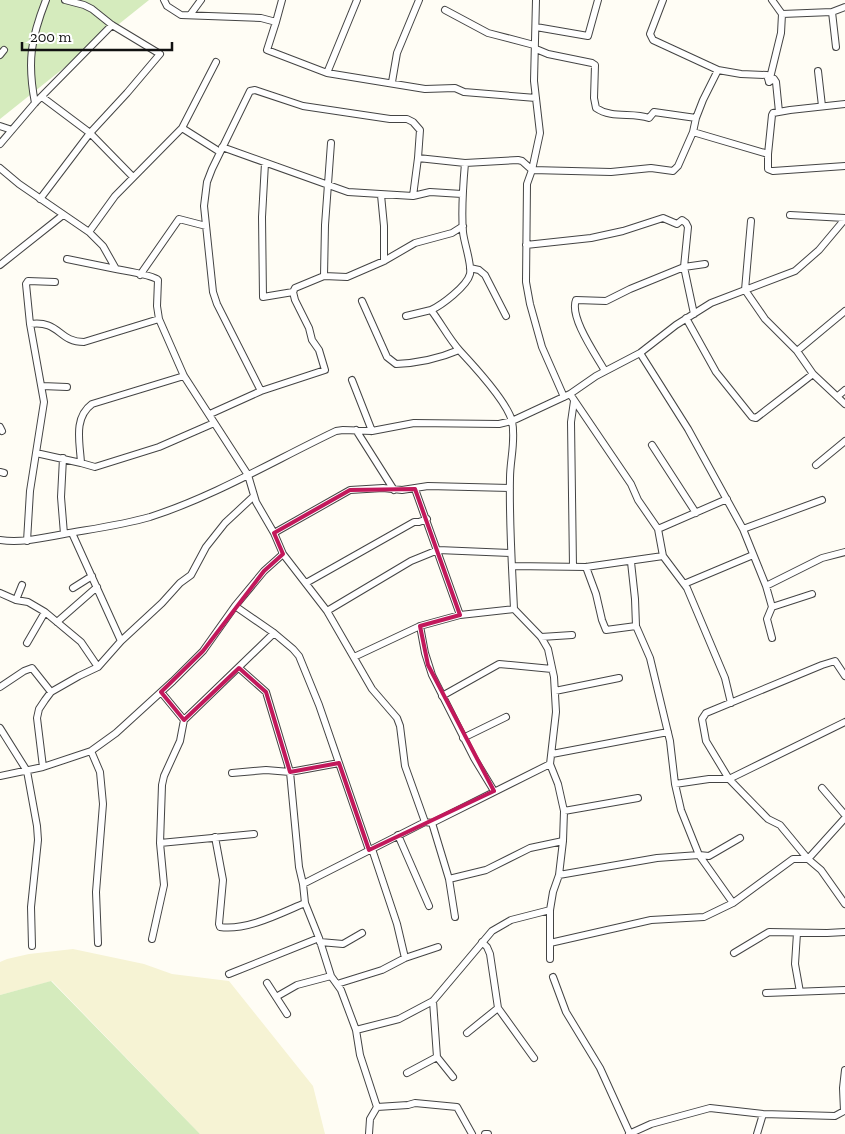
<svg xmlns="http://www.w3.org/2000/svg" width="845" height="1134" font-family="'Zilla Slab',serif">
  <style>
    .farmland { fill: #f6f3d4 }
    .green { fill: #d5ebbd }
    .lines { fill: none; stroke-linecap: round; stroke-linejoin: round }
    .minor-casing { stroke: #444; stroke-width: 8 }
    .minor { stroke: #fff; stroke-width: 6 }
    .marked { fill: none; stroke: #c2185b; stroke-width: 4; stroke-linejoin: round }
  </style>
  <rect width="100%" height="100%" fill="#fffdf5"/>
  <path class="farmland" d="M73 949 144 964 172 974 229 981 313 1086 325 1134H200L52 981 0 995V962L7 959 29 954Z"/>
  <path class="green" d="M0 0H149L0 119Z
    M51 981 200 1134H0V995Z"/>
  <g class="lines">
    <g class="minor-casing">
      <path id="minor" d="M164 0 167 6 181 15 261 18 276 22 282 0
        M536 0 534 81 540 133 532 170 527 184 526 282 530 304 542 347 564 397
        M663 0 650 34 653 40 718 70 741 74 767 75 769 82 774 79 776 82 779 112
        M445 10 488 33 534 45 536 49 548 54 592 63 595 65 594 98 596 108C612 119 632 112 649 118L654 112 696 118
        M832 12 836 47
        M782 14 832 12 845 7
        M190 15 201 0
        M276 22 267 50 327 73 425 89 455 88 464 92 536 98
        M536 27 588 36 598 0
        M0 55 4 50
        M818 71 822 106
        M327 73 357 0
        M392 82 397 53 419 0
        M769 82 781 33 782 14 772 0
        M42 97 90 133 133 177
        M35 103C27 62 31 38 46 0
        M845 104 790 110 773 113 772 115 768 154V169L773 171 845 166
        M0 126 12 130
        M182 128 220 152
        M693 132 768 154
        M0 144 35 103 112 25
        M222 147 348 192 413 196 430 192 462 194
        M418 158 465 163 518 160 522 161 532 170 611 172 651 168 673 171 678 166 693 132 696 118 703 100 718 70
        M265 163 262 217 263 297 293 292
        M465 163C463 186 461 209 463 232 464 243 472 264 470 274 467 286 442 305 431 310 441 323 449 339 460 351 474 366 507 402 512 421 516 440 510 460 510 478 509 522 512 565 514 609L541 637 548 649 554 677 556 712 550 764 558 784 564 811 563 841 559 875 553 892 550 910V959
        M0 168 19 184 89 232 103 246 116 269C126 271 153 275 158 280L157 306 159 319 184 376 248 475 256 502 274 533 283 554 327 611 372 689 397 718 400 726 405 766 425 822
        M381 195 384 226V261
        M40 199 90 133 127 93 160 54 112 25 92 9 84 5 65 0
        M790 215 845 218
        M751 221 745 290 765 319 797 351 813 374 845 404
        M89 232 115 196 182 128 216 62
        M526 245 591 238 623 231 663 218 677 224 682 220 686 223 688 227 684 267 694 314
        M67 259 116 269
        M0 265 63 215
        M470 268 479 270 485 275 506 316
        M140 275 179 219 206 226
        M324 276 325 225 331 143
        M362 301 387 357 396 364C418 363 438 359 459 350
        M406 316 431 310
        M686 318 716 372 752 417 756 418 813 374
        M30 324C60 320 58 342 84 342L159 319
        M797 351 845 311
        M640 353 688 429 743 529 766 586 772 607 767 619 772 638
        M605 371C596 355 569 317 576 300L606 301 630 289 684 267 705 264
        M184 376 92 404C73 418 80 443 81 463L95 467 159 447 214 423
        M352 380 372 431
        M42 386 67 387
        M261 391 217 304 213 292 204 206 207 182 212 169 250 91 255 90 303 106 390 119H407L413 122 420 130 418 158 413 196
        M570 394 631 484 638 500 658 529 663 556 687 588 725 678 731 703
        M838 396 845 390
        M210 414 261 391 325 370 319 350 312 340 309 328 295 300 293 292 295 288 324 276 347 277 384 261 415 243 452 233 463 226
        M0 427 2 431
        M356 430 394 490
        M652 445 696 513
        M36 453 81 463
        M63 458 61 497 64 534
        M816 465 845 441
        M0 472 4 473
        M415 489 460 615
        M658 529 727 499
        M743 529 822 500
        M72 533 121 641
        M274 533 350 490 383 488 402 490 428 486 510 488
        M0 540C22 543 42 538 64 534 92 529 122 525 150 517 215 496 275 460 336 431L343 430 372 431 414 423 499 424 512 421 570 394 596 376 640 353 676 325 711 303 795 271 819 250 845 219
        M27 541 30 491 44 402 30 324 26 284 28 281 55 282
        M631 562 635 599 636 626
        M512 566 586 567 663 556
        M573 567 571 422 574 401
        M586 567 596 594 602 620 606 630 636 626 650 658 670 741 675 784 681 810 699 855 733 903
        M306 583 414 522H419L427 519
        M684 584 753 555
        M766 586 822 558 845 552
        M73 588 92 576
        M0 593 16 600 28 602 45 612 81 642 98 667
        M16 600 22 585
        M235 606 274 633 293 649 299 656 319 705 369 850
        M772 607 812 594
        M327 611 411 561 438 550 511 553
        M57 622 97 587
        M420 626 425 653 432 675 474 758 494 791
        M541 637 572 635
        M27 643 45 612
        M354 657 420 626 460 615 514 609
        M239 668 266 692 290 772 299 867 303 884 305 903 319 938 331 976 341 990 356 1030 360 1055 377 1107 370 1119 369 1134
        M845 676 835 661 822 665 706 713 702 719 706 741 729 779 768 819 780 825 808 859 821 870 845 904
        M0 687 24 671 32 668 51 692
        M555 691 619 678
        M442 696 499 664 552 669
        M184 720 274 633
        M0 728 27 771 37 826 38 840 31 907 32 946
        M463 738 506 717
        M91 751 100 772 103 804 96 892 98 943
        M552 754 668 732
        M43 767 37 718 39 709 45 700 51 692 79 676 98 667 121 641 162 603 180 583 191 575 206 547 225 523 254 496
        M232 773 266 770 290 772 339 763
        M0 776 43 767 91 751 116 733 173 681 203 651 235 606 264 571 283 554
        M675 784 709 779H729L845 722
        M822 788 845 815
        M564 811 638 798
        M432 823 449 879 455 917
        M398 835 429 906
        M215 837 223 880 219 924 220 927C247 931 281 913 305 903
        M160 843 254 834
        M372 849 397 924 405 958
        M559 875 657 858 699 855 709 856 740 838
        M449 879 486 870 530 848 563 841
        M303 884 425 822 432 823 550 764
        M797 933 795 964 800 992
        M152 939 164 885 160 843 162 785 164 776 180 741 184 720 161 692
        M320 942 343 944 362 933
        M482 942 487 947 490 954 498 1008 534 1058
        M550 943 651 920 704 917 733 903 793 859H808L845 818
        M734 953 769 932 827 933 845 932
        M229 974 319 938
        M553 977 566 1012 600 1068 630 1134
        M267 983 287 1014
        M337 984 382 970 405 958 438 947
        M766 993 845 990
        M276 997 297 985 331 976
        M433 1001 437 1057 453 1077
        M356 1030 399 1019 433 1001 492 931 511 920 550 910
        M467 1033 498 1008
        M407 1073 437 1057
        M377 1107 408 1105 415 1103 457 1107 472 1134
        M485 1134H488
        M629 1134 651 1124 710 1108 763 1114 835 1116 844 1111 843 1088 845 1070
        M757 1134 763 1114"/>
    </g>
    <use href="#minor" class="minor"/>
  </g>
  <path class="marked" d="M415 489 460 615 420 626 428 665 494 791 369 850 339 763 290 772 266 692 239 668 184 720 161 692 203 651 264 571 283 554 274 533 350 490Z"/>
  <path d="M22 42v8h150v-8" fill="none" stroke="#111111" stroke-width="2.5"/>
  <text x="30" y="42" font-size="15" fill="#111111" stroke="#ffffff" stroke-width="4" paint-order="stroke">200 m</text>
</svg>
